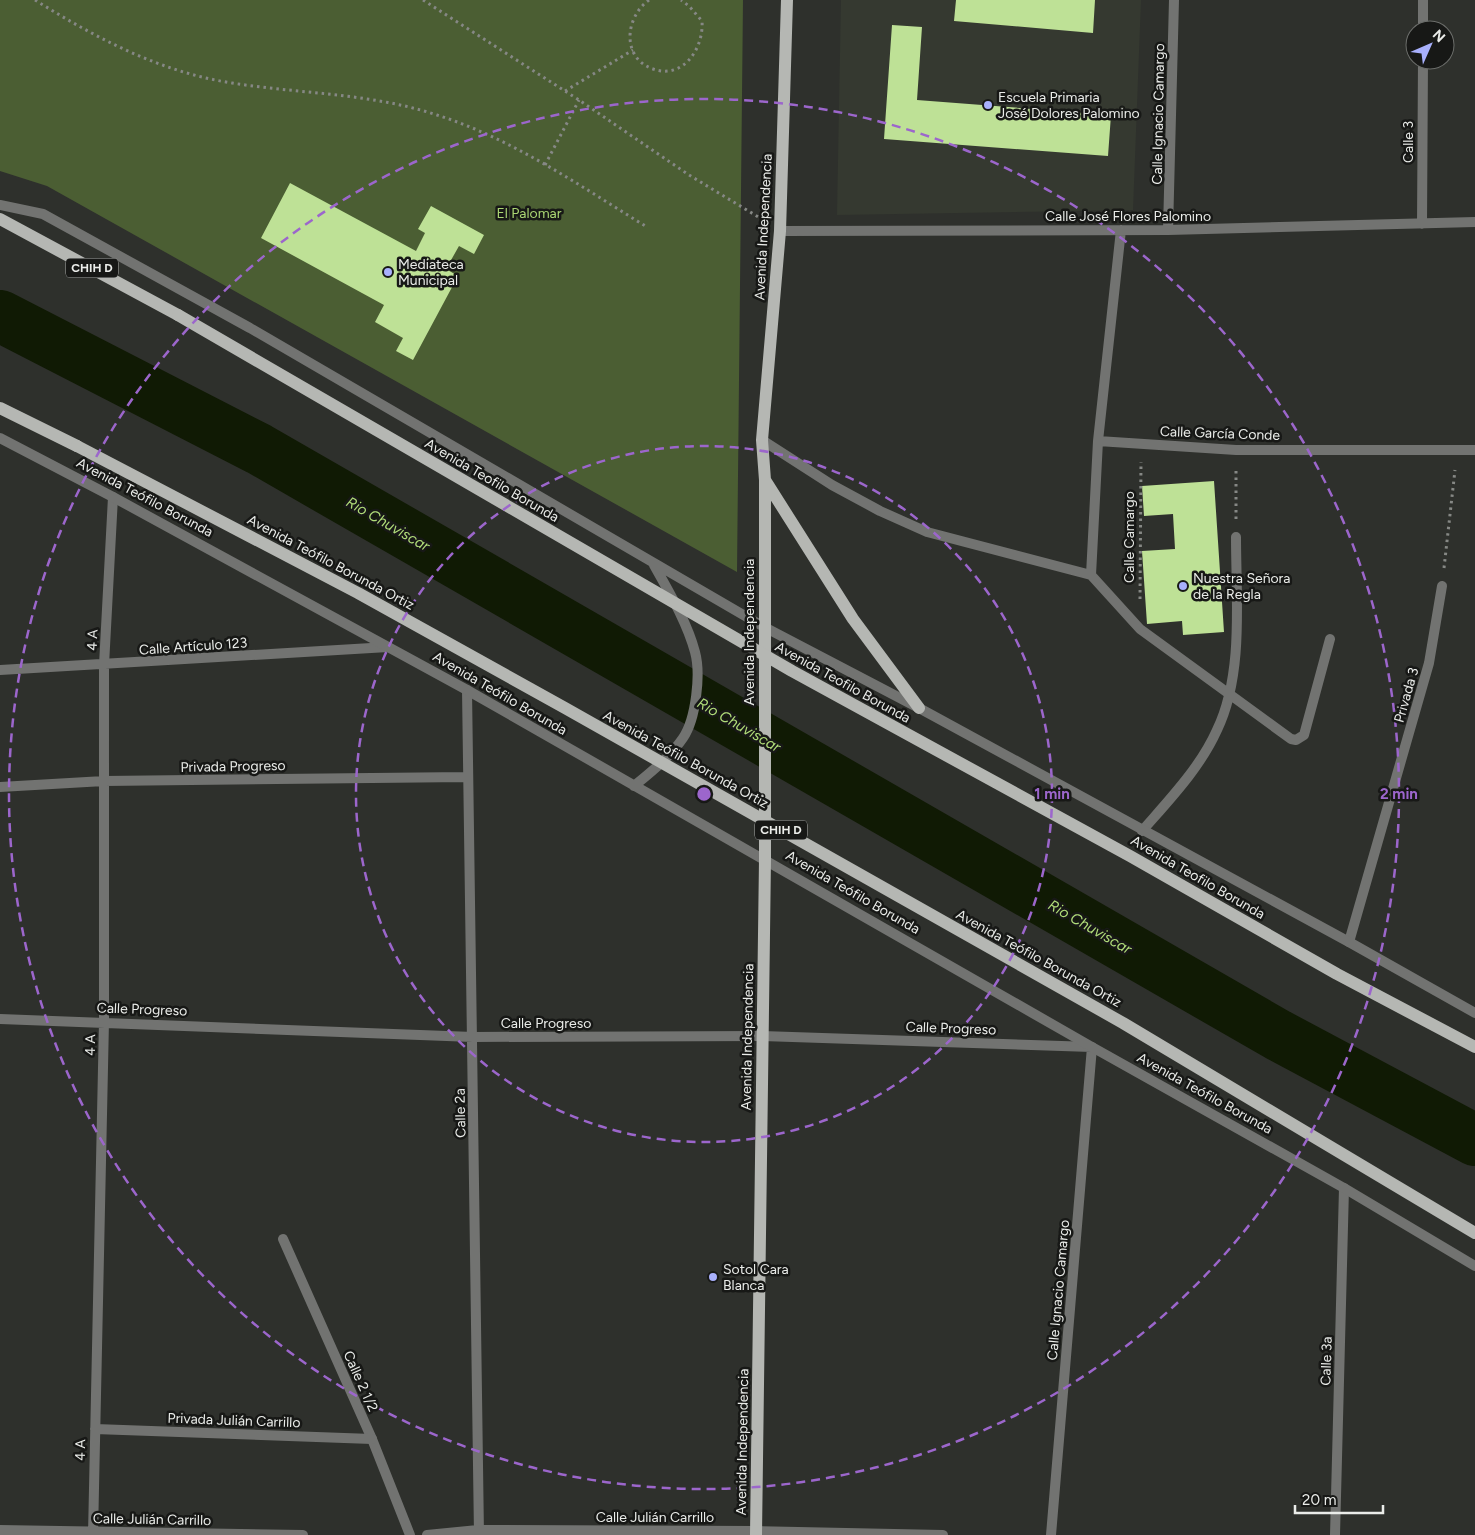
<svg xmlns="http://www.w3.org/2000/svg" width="1475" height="1535" font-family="Figtree,sans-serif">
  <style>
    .built { fill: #353930 }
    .green { fill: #4b5e33 }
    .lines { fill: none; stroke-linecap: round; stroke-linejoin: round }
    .river { stroke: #101a04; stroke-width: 52 }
    .building { fill: #bee196 }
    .path { stroke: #868885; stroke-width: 3; stroke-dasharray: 2.5 4; stroke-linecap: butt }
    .service { stroke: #727371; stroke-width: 10 }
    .minor { stroke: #727371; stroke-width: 10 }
    .tertiary { stroke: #727371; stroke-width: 10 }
    .primary { stroke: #b5b7b3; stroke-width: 12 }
    .primary-bridge { stroke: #b5b7b3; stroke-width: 12 }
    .ring { fill: none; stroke: #9c66cc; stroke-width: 2.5; stroke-dasharray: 9 6 }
    .poi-dot { fill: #a8b0fc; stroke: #171816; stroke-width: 2 }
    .labels { text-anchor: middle; stroke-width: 5; stroke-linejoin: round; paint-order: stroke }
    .shield { fill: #171816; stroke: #abacaa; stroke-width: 1 }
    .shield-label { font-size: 12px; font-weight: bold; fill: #eaece9 }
    .poi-label { font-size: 14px; fill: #eaece9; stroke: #171816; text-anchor: start }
    .street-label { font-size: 14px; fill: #eaece9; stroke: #171816 }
    .park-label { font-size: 14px; fill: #aad673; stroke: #171816 }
    .water-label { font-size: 15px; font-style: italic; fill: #b0dc79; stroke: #171816 }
    .centre { fill: #9c66cc; stroke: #171816; stroke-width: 2.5 }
    .ring-label { font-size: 15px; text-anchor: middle; font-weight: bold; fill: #9c66cc; stroke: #171816; stroke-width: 5; stroke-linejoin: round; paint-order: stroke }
  </style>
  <rect width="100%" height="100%" fill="#2e302c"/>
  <path class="built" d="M841 0H1141L1133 210 837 215Z"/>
  <path class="green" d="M0 0H743L737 572 47 186 0 171Z"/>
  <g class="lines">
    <path class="river" d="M0 316 259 449 1278 1035 1475 1140"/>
  </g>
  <path class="building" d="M956 0H1095L1093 33 954 21Z
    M892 25 922 27 917 100 1111 115 1108 156 884 139Z
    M290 183 416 251 425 233 418 229 431 206 484 235 474 254 459 246 446 269 458 276 413 360 396 351 403 338 375 322 384 305 261 238Z
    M1214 481 1224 632 1183 635 1182 621 1147 624 1142 551 1175 549 1173 514 1144 516 1142 486Z"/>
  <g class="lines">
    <path class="path" d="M35 0C96 38 160 72 232 83 301 94 371 93 437 115 513 139 580 186 647 227
      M423 0 579 100 689 175 760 218
      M649 0C625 17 621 58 653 69 684 80 704 47 702 21L689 6 681 0
      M565 91 633 50
      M545 165 579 100
      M1236 519V470
      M1444 568 1455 470
      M1140 599 1141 462"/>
    <path class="service" d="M283 1239 372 1439 410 1535"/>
    <path class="minor" d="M1423 30V0
      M1422 224 1423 60
      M1168 230 1174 0
      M780 231 1168 230 1475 222
      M762 440 832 485 880 511 927 532 1091 575 1140 629 1291 739 1296 740 1304 735 1330 639
      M1098 441 1236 450H1475
      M1091 575 1098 441 1121 230
      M0 670 388 647
      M467 690 479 1535
      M0 787 104 781 466 777
      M1142 831C1169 800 1200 768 1217 730 1244 674 1236 598 1236 537
      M1349 942 1429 663 1442 586
      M0 1019 473 1037 762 1036 1092 1047 1051 1535
      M95 1429 372 1439
      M0 1530 303 1535
      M93 1535 104 1021V665L113 497
      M427 1535 478 1530 756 1531 943 1535
      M1335 1535 1344 1188"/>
    <path class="tertiary" d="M0 205 43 214 250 328 764 627 919 708 1349 942 1475 1013
      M0 438 113 497 467 690 1092 1047 1344 1188 1475 1266
      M634 786C651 772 670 757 683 738 696 719 701 674 695 652 687 622 669 592 654 565"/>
    <path class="primary" d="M0 219 178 315
      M0 408 77 446
      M765 480 853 619 919 708
      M756 1535 765 859V480L762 440 780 231 787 0"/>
    <path class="primary-bridge" d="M178 315 792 671 1130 856 1337 974 1475 1047
      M77 446 358 593 565 708 1123 1023 1475 1233"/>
  </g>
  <g class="ring">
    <circle cx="704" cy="794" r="348"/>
    <circle cx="704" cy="794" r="695"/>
  </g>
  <g class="poi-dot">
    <circle cx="988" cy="105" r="5"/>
    <circle cx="388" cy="272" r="5"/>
    <circle cx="1183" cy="586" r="5"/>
    <circle cx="713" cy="1277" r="5"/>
  </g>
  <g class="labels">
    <g class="shield">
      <rect x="66" y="258.5" width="52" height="19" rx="4"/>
      <rect x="755" y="820.5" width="52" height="19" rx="4"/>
    </g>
    <g class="shield-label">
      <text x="92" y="272">CHIH D</text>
      <text x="781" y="834">CHIH D</text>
    </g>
    <g class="poi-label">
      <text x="998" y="102">Escuela Primaria<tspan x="998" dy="16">José Dolores Palomino</tspan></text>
      <text x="398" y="269">Mediateca<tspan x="398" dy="16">Municipal</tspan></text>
      <text x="1193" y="583">Nuestra Señora<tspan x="1193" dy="16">de la Regla</tspan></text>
      <text x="723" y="1274">Sotol Cara<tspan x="723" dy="16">Blanca</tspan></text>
    </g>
    <g class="street-label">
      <text transform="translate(1158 114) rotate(-89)" y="5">Calle Ignacio Camargo</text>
      <text transform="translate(1408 142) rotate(-90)" y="5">Calle 3</text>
      <text x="1128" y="221">Calle José Flores Palomino</text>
      <text transform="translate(763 227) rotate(-87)" y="5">Avenida Independencia</text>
      <text transform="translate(1220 433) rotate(2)" y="5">Calle García Conde</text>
      <text transform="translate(492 480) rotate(30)" y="5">Avenida Teofilo Borunda</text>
      <text transform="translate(145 497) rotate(28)" y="5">Avenida Teófilo Borunda</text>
      <text transform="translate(1129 537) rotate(-90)" y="5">Calle Camargo</text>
      <text transform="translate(331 562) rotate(28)" y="5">Avenida Teófilo Borunda Ortiz</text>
      <text transform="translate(749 632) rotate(-90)" y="5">Avenida Independencia</text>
      <text transform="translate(92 640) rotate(-87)" y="5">4 A</text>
      <text transform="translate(193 646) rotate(-4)" y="5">Calle Artículo 123</text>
      <text transform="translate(843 682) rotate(29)" y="5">Avenida Teofilo Borunda</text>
      <text transform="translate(500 693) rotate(30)" y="5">Avenida Teófilo Borunda</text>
      <text transform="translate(1406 695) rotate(-74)" y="5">Privada 3</text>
      <text transform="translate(686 759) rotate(29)" y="5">Avenida Teófilo Borunda Ortiz</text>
      <text transform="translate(233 766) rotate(-1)" y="5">Privada Progreso</text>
      <text transform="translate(1198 877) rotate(30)" y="5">Avenida Teofilo Borunda</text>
      <text transform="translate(853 892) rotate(30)" y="5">Avenida Teófilo Borunda</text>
      <text transform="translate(1039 958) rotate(29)" y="5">Avenida Teófilo Borunda Ortiz</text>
      <text transform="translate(142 1009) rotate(2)" y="5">Calle Progreso</text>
      <text x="546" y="1028">Calle Progreso</text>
      <text transform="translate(951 1028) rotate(2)" y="5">Calle Progreso</text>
      <text transform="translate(747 1037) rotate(-89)" y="5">Avenida Independencia</text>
      <text transform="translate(90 1045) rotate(-89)" y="5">4 A</text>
      <text transform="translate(1205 1093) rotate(29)" y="5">Avenida Teófilo Borunda</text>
      <text transform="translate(460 1113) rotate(-91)" y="5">Calle 2a</text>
      <text transform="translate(1058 1290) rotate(-85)" y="5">Calle Ignacio Camargo</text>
      <text transform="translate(1326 1361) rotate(-88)" y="5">Calle 3a</text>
      <text transform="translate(361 1381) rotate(66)" y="5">Calle 2 1/2</text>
      <text transform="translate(234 1420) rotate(2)" y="5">Privada Julián Carrillo</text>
      <text transform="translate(742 1442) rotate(-89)" y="5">Avenida Independencia</text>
      <text transform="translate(80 1450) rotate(-89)" y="5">4 A</text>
      <text x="655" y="1522">Calle Julián Carrillo</text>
      <text transform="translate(152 1519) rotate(1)" y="5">Calle Julián Carrillo</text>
    </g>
    <g class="park-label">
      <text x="529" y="218">El Palomar</text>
    </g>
    <g class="water-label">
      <text transform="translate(388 524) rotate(30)" y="5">Rio Chuviscar</text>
      <text transform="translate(739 725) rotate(30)" y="5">Rio Chuviscar</text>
      <text transform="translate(1090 927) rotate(30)" y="5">Rio Chuviscar</text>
    </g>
  </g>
  <circle cx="704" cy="794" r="8" class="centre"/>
  <g class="ring-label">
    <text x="1052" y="799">1 min</text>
    <text x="1399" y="799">2 min</text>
  </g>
  <g transform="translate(1430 45) rotate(45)"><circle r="24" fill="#171816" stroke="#6b6d6a"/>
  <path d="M0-4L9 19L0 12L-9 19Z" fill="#a8b0fc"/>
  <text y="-8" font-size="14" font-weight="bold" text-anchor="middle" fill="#eaece9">N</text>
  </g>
  <path d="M1295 1505v8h88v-8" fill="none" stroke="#eaece9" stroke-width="2.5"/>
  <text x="1302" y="1505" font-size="15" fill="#eaece9" stroke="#171816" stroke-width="4" paint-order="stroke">20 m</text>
</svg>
